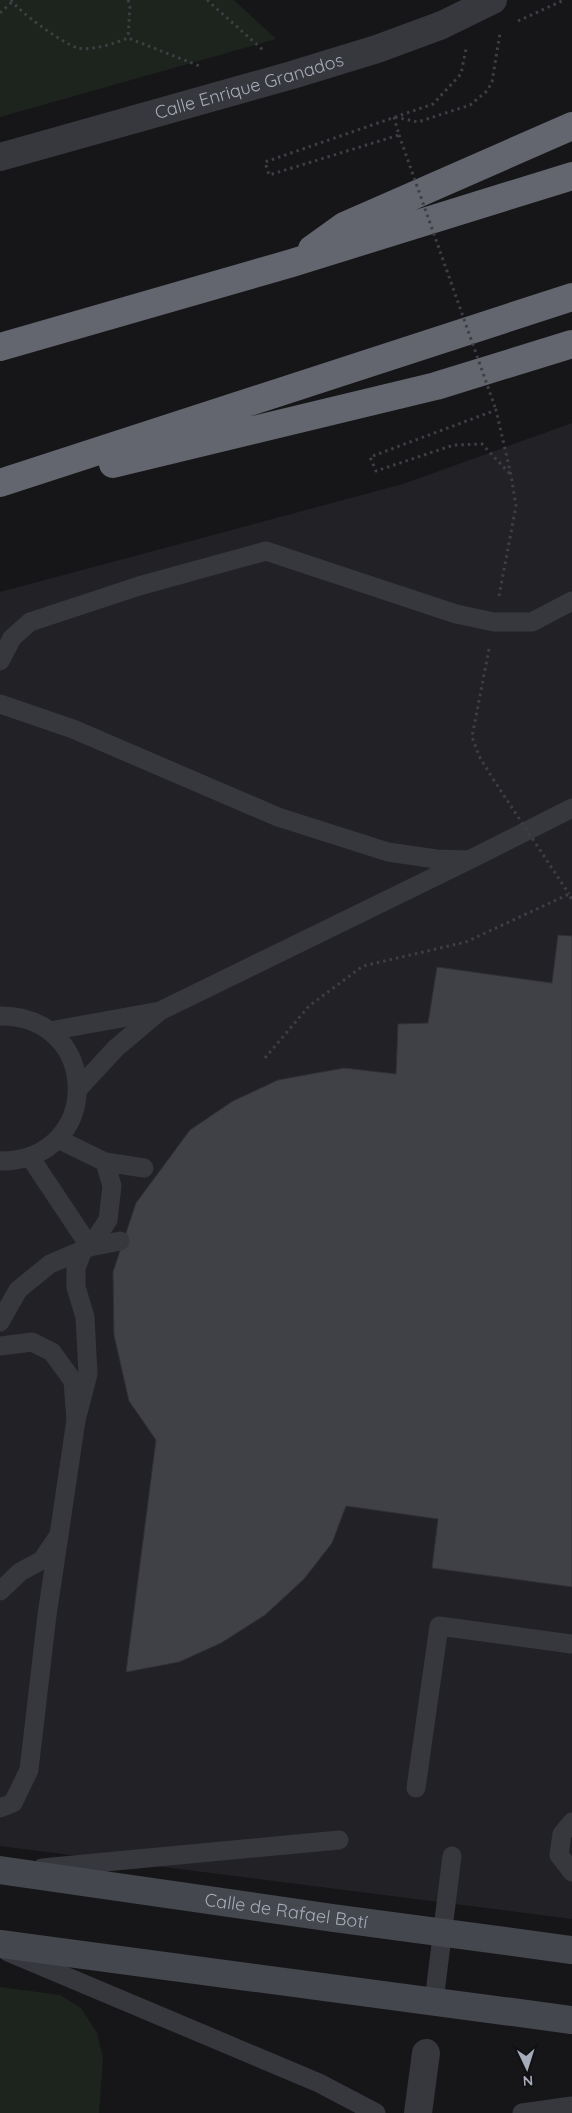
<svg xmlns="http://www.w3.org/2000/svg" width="572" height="2113" font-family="Quicksand,sans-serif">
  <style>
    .built { fill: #222226 }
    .green { fill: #1c241d }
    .building { fill: #404146; stroke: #303035 }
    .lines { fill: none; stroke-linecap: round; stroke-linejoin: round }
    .path { stroke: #3d3f45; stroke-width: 3; stroke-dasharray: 2.5 4; stroke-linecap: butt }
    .lane { stroke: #37383e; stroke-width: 19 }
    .street { stroke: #37383e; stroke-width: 28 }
    .secondary { stroke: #45474e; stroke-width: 28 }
    .highway { stroke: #63666f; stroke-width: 28 }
    .path-bridge { stroke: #3d3f45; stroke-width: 3; stroke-dasharray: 2.5 4; stroke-linecap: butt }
    .labels { text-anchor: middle; stroke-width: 4.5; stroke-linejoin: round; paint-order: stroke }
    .street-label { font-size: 18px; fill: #a7acba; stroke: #111114 }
  </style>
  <rect width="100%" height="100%" fill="#161619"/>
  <path class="built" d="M572 423V1919L0 1846V592L403 484Z"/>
  <path class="green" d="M0 0H234L276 39 0 117Z
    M0 1987 60 1995 81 2008 97 2033 103 2058 99 2113H0Z"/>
  <path class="building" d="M558 935 572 936V1587L432 1568 438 1519 346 1506 332 1543 304 1579 265 1615 221 1643 179 1662 126 1672 156 1440 129 1401 114 1335 113 1272 136 1203 190 1130 233 1101 278 1080 344 1068 396 1074 398 1024 428 1023 437 967 552 983Z"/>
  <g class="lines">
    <path class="path" d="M11 0C19 12 65 45 78 48 93 51 115 43 128 38L202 67
      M128 0 130 6 128 38
      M207 0 263 50
      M0 13 12 2
      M518 21 564 0
      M394 117 399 135 269 175 265 162 433 104 461 74 466 49
      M395 117 418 122 470 105 487 91 492 82 500 33
      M499 596 516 506 511 475 496 410 370 457 376 471 454 445 482 444 511 475
      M489 649 472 737 479 756 493 779
      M265 1058 309 1006 363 966 466 942 569 894 572 900"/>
    <path class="lane" d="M0 661 12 638 30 622 139 586 266 551 456 614 494 622H532L572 601
      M0 704 73 729 278 817 388 852 436 859 469 860 572 808
      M160 1011 467 861
      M0 1016C102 1015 104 1161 0 1161
      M50 1031 160 1011 116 1048 78 1089
      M58 1139 105 1162 144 1168
      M30 1157 90 1247 108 1220 112 1186 105 1162
      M0 1322 18 1290 50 1264 90 1247 120 1241
      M0 1346 32 1342 52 1352 73 1381 76 1420 88 1374 85 1317 76 1287V1268L83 1250
      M0 1591 20 1572 42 1560 59 1535 76 1420
      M416 1788 439 1626 572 1644
      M0 1808 13 1803 29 1770 47 1615 59 1535
      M572 1822 562 1834 559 1855 572 1872
      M42 1868 339 1840
      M8 1952 319 2083 376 2113
      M434 2001 452 1856
      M522 2113 572 2106"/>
    <g class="street">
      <path id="s1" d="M0 157 292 75 377 49 442 25 493 0"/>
      <path d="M418 2113 426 2053"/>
    </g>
    <g class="secondary">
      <path id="s2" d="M0 1870 333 1918 572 1950"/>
      <path d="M0 1944 572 2020"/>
    </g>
    <path class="highway" d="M312 249 344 226 572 126
      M0 347 292 263 572 176
      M113 464 436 386 572 344
      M0 483 572 297"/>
    <path class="path-bridge" d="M399 135 496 410
      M493 779 569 894"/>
  </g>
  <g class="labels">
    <g class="street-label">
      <text dy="6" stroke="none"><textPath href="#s1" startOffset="259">Calle Enrique Granados</textPath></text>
      <text dy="6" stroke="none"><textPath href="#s2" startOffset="289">Calle de Rafael Botí</textPath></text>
    </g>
  </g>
  <g transform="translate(527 2068) rotate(176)" stroke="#111114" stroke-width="4" paint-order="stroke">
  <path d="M0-4L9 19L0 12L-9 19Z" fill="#a7acba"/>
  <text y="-8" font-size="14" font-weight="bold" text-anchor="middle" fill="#a7acba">N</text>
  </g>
</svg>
